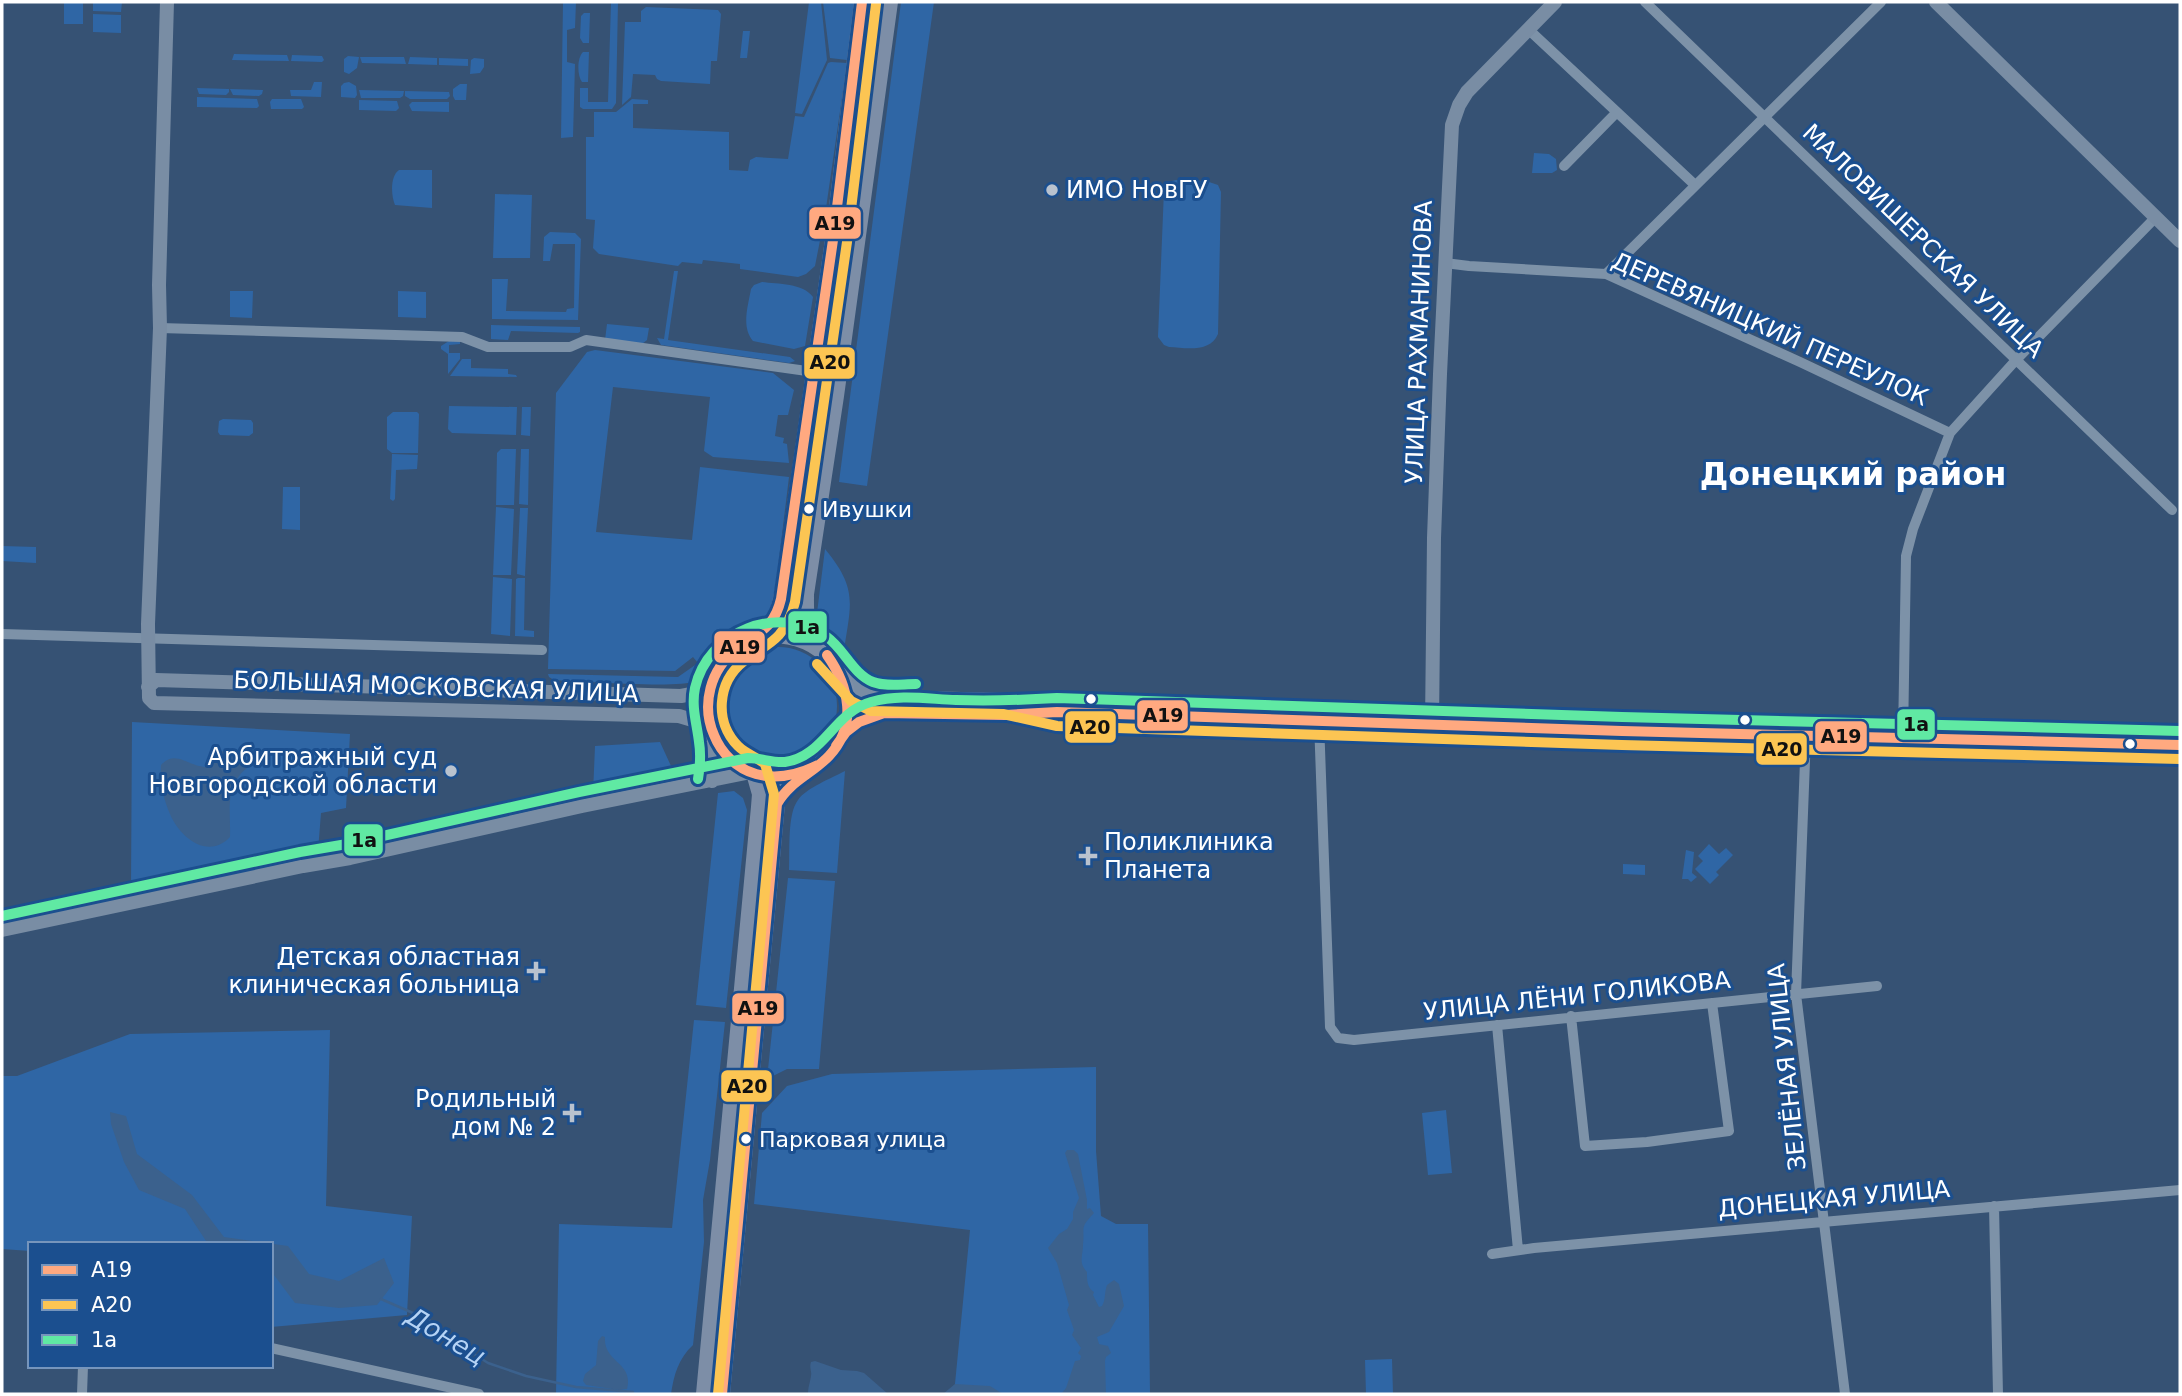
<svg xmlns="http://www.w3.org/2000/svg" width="2182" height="1396" font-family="'DejaVu Sans',sans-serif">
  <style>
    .green { fill: #2f66a5 }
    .water { fill: #3b618d }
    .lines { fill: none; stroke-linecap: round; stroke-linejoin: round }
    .stream { stroke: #3b618d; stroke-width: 2.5 }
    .street { stroke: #7d92a8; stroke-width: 10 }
    .secondary { stroke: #798da4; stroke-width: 14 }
    .primary { stroke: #7d8ea7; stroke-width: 16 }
    .bus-1-casing { stroke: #1b4f8f; stroke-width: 16 }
    .bus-2-casing { stroke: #1b4f8f; stroke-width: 16 }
    .bus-3-casing { stroke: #1b4f8f; stroke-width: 16 }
    .bus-1 { stroke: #ffa980; stroke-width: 10 }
    .bus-2 { stroke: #fcc553; stroke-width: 10 }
    .bus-3 { stroke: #60e9a3; stroke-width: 10 }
    .poi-dot { fill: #b9c2ce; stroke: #1b4f8f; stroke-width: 2.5 }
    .bus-dot { fill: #fff; stroke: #1b4f8f; stroke-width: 2.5 }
    .labels { text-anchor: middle; stroke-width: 6; stroke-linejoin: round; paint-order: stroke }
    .bus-label { font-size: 22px; fill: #fff; stroke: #1b4f8f; text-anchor: start }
    .poi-label { font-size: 24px; fill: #fff; stroke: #1b4f8f; text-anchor: end }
    .street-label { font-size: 24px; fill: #fff; stroke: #1b4f8f }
    .water-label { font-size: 26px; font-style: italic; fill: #b5d3f5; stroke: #1b4f8f }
    .district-label { font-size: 32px; font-weight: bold; fill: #fff; stroke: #1b4f8f }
    .line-badge { stroke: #1b4f8f; stroke-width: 2.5 }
    .pale-badge-label { font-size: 19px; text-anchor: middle; font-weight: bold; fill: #111 }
  </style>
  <rect width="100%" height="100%" fill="#365274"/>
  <path class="green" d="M64 2H83V24H64Z
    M93 2H122L121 12 93 11Z
    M563 2H576L575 28 567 30V62L575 64 573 137 561 138Z
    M611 2H618L616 103 612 109H583L580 107V88H588V102H608Z
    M809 2H821L827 60 802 114 795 113Z
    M823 2H855L847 60 830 58Z
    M873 2H878L846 232 844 233 841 231Z
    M901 2H934L867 486 839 482Z
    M646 7 718 10 721 14 717 61H711L710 84 661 81 657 79 655 75 633 74 631 97 622 105 625 22H641V11Z
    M584 13H590L589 43H583L580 38 581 16Z
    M93 14 121 15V33L93 32Z
    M743 31H750L747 58H740Z
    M583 52H589L588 82H582C577 75 577 58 583 52Z
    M234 54 287 55 289 61 232 60Z
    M292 55 322 56 324 60 322 62 291 61Z
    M348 56 359 57 357 68 349 74 344 72V59Z
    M360 57H404L406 64 362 63Z
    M410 57 437 58V65L408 64Z
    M439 58 468 59V66L439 65Z
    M474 58 484 59V67L480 73 470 74 471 60Z
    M831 62 847 63 825 215 815 266 806 274 798 277 740 269V264L703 260 702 264 682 262 678 266 599 254 593 248 595 220 586 219V137H594V112H616L632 99 648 100V104H633V128L729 132V170L748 171 750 160 756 157 788 159 795 116 804 117 828 63Z
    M314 82H322L321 97 291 96 290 90H311Z
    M349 82 356 86 357 95 355 98 341 97V86L344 83Z
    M460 84H467L466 100H455L453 96V89Z
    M197 88 229 89V92L226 95 199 94Z
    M230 89 263 90 262 94 259 96 233 95Z
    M359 90 404 91 403 96 400 98H361Z
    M405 91 449 92 450 96 447 99H410L405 96Z
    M197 97 257 99 259 106 257 108 197 107Z
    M272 99H301L304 107 302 109H271L270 102Z
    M359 100 397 101 399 108 396 111 359 110Z
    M412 102H449V112L412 111 409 105Z
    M1534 153 1549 154 1556 159 1557 170 1552 173H1532Z
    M399 170H432V208L395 205C391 196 390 176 399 170Z
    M1176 180 1209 182 1218 185 1221 192 1218 334C1210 353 1186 348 1169 347L1164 345 1158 337 1164 190 1168 182Z
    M495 194 532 195 530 258H493Z
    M550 232 575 233 581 239 578 320 492 319V279H508L506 311 566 312 567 309 574 308 575 244H553L550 261H543L544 237Z
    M837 259 842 260 796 610 791 611 790 609Z
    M674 271H678L668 340 790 357 795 361 789 363 661 345 657 338 664 339Z
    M762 282C778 284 803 283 813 297L805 346 794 349 753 341C741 327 748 306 751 289L754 285Z
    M230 291H253L252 318 230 317Z
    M398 291 426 292V318L398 317Z
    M607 324 649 328 647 340 642 344 605 340Z
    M491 325 580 327V332L578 333 511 331 508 340 491 339Z
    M449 341H460V344L449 345V353H460V359L448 374V354L441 349V346Z
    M595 350 773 373 794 390 788 415H778L775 436 784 438 783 443 787 444 789 463 713 457 704 451 710 397 613 387 596 532 692 540 700 467 789 477 773 608C759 626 742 630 726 644 713 654 711 673 695 681 680 689 578 681 554 680L549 677 548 674 678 677 698 663 693 657 675 671 548 669 556 393 587 352Z
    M462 359H471V368L508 369V374L516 375 517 377 450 376Z
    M449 406 517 407 516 435 452 433 448 429Z
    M522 407H531L530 436 521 435Z
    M393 412H417L419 414 418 453H392L387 449V417Z
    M223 419 251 420 253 423V433L249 436 220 435 218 432 219 421Z
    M501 449H516L514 505H496L497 453Z
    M521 449H529L528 505 519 504Z
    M392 454 418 455 417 469 396 470 395 499 393 501 390 499Z
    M283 487H300V530L282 529Z
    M496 507 514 509 511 575H493Z
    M520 508H528L525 576 517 574Z
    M2 546 36 547V563L2 561Z
    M825 549C858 589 851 603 844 650L824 634 817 613Z
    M493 577 512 579 510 636 491 634Z
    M518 578H525L524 630 534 631V637L515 636 516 579Z
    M719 706a59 59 0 1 1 118 0a59 59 0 1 1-118 0Z
    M132 722 350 734 346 808 321 813 318 851 131 889Z
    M660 742 677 779 593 794 595 746Z
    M845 771 837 873 789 870C790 852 787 814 798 800 806 788 832 778 845 771Z
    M734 791 743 798 747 810 726 1008 696 1005 718 793Z
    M765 809H771L716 1394H709Z
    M1709 844 1719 854 1726 848 1733 855 1716 872 1719 875 1710 884 1695 869 1703 861 1698 856Z
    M1686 850 1694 852 1692 873 1697 877 1691 882 1688 879H1682Z
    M1623 864 1645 865V875L1623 874Z
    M788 878 835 881 819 1069H787L767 1079Z
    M694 1020 725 1022 710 1160 703 1200 704 1242 693 1345C678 1359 674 1375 671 1394H556L559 1224 672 1228Z
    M330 1030 326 1206 412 1216 407 1315 271 1327V1244H30V1251L2 1249V1076H17L130 1034Z
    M1096 1067V1151L1101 1216 1116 1224H1148L1150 1394H954L970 1230 754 1204 762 1113 787 1086 832 1074Z
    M1446 1110 1452 1173 1428 1175 1422 1113Z
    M1392 1359 1393 1394H1366L1365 1360Z"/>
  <path class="water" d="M223 751C234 753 246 755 247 768 224 786 231 811 230 837 208 860 180 838 170 814 163 798 160 782 161 765 176 749 188 767 207 767L216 756Z
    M110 1112 126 1116 137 1154 192 1195 224 1237 288 1246 309 1274 339 1281 384 1258 394 1283 377 1305 339 1308 295 1303 271 1271V1244H208L185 1209 139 1190 124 1162 111 1124Z
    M1067 1150H1074L1078 1154 1087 1200V1209L1090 1208 1094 1213C1079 1229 1085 1226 1083 1245 1083 1256 1078 1262 1087 1272 1087 1280 1087 1288 1094 1292L1093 1295 1099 1307 1102 1306C1106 1299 1104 1293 1107 1285L1114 1280 1119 1284 1124 1306 1109 1332 1097 1337 1099 1344 1108 1346 1111 1353 1106 1357 1105 1361 1106 1394H1061L1066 1388 1075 1361 1080 1360 1081 1356 1078 1353 1081 1348 1072 1335 1074 1330 1067 1310 1069 1305 1057 1263 1048 1248 1059 1234 1067 1229 1073 1219V1212L1079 1198 1065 1153Z
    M602 1336 605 1337C603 1363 634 1362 627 1389L619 1390 586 1385 583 1381 585 1374 596 1365 598 1341Z
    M815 1361 841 1370 857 1371 864 1373 888 1394H808C808 1387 810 1383 811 1376 812 1371 809 1368 811 1362Z
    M955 1384 990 1386 1003 1394H943Z"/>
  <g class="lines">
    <path class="stream" d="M381 1299 429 1320 451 1339 488 1363 526 1376 576 1387 633 1392"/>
    <path class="street" d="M1645 2 2172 510
      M1528 29 1695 185
      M1564 166 1617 112
      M1445 263 1469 266 1606 274 1800 362 1950 433
      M1606 274 1881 2
      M160 328 462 337 488 347H570L586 340 814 372
      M2 634 542 650
      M1319 721 1330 1027 1338 1038 1354 1040 1877 986
      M1806 735 1796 994 1845 1394
      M1903 738 1906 556 1913 529 1950 433 2016 360 2156 217
      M1571 1016 1585 1146 1647 1142 1729 1131 1712 1003
      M1497 1025 1518 1250
      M1994 1206 1998 1394
      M1492 1254 1534 1248 2180 1190
      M271 1348 479 1394
      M82 1394 83 1366"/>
    <path class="secondary" d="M167 2 159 285 160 328 148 624 149 698 154 703 679 716 699 722 712 732 715 762 712 781
      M1936 2 2180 241
      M842 673 860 691 874 697 1005 700 1042 708
      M148 687 156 680 681 696 702 692 709 688
      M1432 724 1434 538 1440 374 1452 125 1459 105 1467 92 1555 2
      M841 739 846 732 859 722 884 713 1005 715 1057 712 1622 731 2180 745
      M2 930 303 866 350 858 582 806 751 772"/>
    <path class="primary" d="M755 639C777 632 801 636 820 650
      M800 773C781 779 760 778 743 768 703 745 696 689 727 657 740 644 759 638 770 624 779 614 780 602 783 589L833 240 862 2
      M704 1394 759 807 760 794 754 773
      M722 1394 777 804C790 773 829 766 843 734 852 712 850 686 836 666 829 656 819 647 813 636 805 623 806 608 806 594L836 396 890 2"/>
    <g class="bus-1-casing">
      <path id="bus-1" d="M836 746 846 732 859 722 884 713 1005 715 1057 712 1622 731 2180 745
        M818 765C798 775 778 780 756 774 737 769 721 753 714 735 701 705 710 669 737 649 758 632 774 629 781 599L833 240 862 2
        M722 1394 777 804C790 781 812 774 829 756 858 725 849 686 827 655"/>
    </g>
    <g class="bus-2-casing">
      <path id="bus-2" d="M817 664 851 701 871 711 1003 714 1057 726 1622 745 2180 759
        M718 1394 774 794 765 764C757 757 746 754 738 746 714 722 717 682 744 661 755 652 769 646 779 635 788 625 792 614 795 602L847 242 876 4"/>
    </g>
    <g class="bus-3-casing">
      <path id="bus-3" d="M698 779C700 767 701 754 699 742 697 724 691 707 695 688 708 631 778 603 827 637 844 649 853 674 873 682 886 687 902 684 916 684
        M2 916 300 852 347 844 579 792 748 758C761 758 772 763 785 762 824 757 834 712 871 702 899 694 928 699 956 700 990 701 1024 700 1057 698L1622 717 2180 731"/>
    </g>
    <use href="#bus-1" class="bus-1"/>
    <use href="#bus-2" class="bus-2"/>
    <use href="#bus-3" class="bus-3"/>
  </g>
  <g class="poi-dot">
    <circle cx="1052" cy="190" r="7"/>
    <circle cx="451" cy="771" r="7"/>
    <path d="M1084.5 845.5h7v7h7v7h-7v7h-7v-7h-7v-7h7z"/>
    <path d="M532.5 960.5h7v7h7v7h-7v7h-7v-7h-7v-7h7z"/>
    <path d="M568.5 1102.5h7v7h7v7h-7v7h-7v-7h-7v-7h7z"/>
  </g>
  <g class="bus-dot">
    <circle cx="809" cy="509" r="6"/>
    <circle cx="1091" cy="699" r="6"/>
    <circle cx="1745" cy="720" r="6"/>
    <circle cx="2130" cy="744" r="6"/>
    <circle cx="746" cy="1139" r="6"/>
  </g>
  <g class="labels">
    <g class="bus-label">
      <text x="822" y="517">Ивушки</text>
      <text x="759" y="1147">Парковая улица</text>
    </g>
    <g class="poi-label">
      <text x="1066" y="198" text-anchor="start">ИМО НовГУ</text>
      <text x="437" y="765">Арбитражный суд<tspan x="437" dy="28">Новгородской области</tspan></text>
      <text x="1104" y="850" text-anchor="start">Поликлиника<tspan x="1104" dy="28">Планета</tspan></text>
      <text x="520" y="965">Детская областная<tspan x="520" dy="28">клиническая больница</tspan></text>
      <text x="556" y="1107">Родильный<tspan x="556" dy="28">дом № 2</tspan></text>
    </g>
    <g class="street-label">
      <text transform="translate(1923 241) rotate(44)" y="8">МАЛОВИШЕРСКАЯ УЛИЦА</text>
      <text transform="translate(1770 329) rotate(24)" y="8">ДЕРЕВЯНИЦКИЙ ПЕРЕУЛОК</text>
      <text transform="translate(1419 342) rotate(-88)" y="8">УЛИЦА РАХМАНИНОВА</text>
      <text transform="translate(436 687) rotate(2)" y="8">БОЛЬШАЯ МОСКОВСКАЯ УЛИЦА</text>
      <text transform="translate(1577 996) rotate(-6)" y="8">УЛИЦА ЛЁНИ ГОЛИКОВА</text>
      <text transform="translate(1787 1067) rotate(-96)" y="8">ЗЕЛЁНАЯ УЛИЦА</text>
      <text transform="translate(1834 1199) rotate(-5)" y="8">ДОНЕЦКАЯ УЛИЦА</text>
    </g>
    <g class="water-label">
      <text transform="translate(446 1336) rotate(31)" y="9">Донец</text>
    </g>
    <g class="district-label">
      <text x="1853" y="485">Донецкий район</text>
    </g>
  </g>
  <g class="line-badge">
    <rect x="808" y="206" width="54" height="34" rx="7" fill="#ffa980"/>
    <rect x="803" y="346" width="53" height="34" rx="7" fill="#fcc553"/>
    <rect x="787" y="610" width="41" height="34" rx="7" fill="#60e9a3"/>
    <rect x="713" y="630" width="53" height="34" rx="7" fill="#ffa980"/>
    <rect x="1136" y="699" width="53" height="33" rx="7" fill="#ffa980"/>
    <rect x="1896" y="708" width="40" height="33" rx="7" fill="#60e9a3"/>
    <rect x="1064" y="710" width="53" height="34" rx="7" fill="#fcc553"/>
    <rect x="1814" y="720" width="54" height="33" rx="7" fill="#ffa980"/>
    <rect x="1755" y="732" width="53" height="34" rx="7" fill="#fcc553"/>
    <rect x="343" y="823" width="41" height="34" rx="7" fill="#60e9a3"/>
    <rect x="731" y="992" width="54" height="33" rx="7" fill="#ffa980"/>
    <rect x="720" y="1069" width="53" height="34" rx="7" fill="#fcc553"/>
  </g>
  <g class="pale-badge-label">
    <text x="835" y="230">A19</text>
    <text x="830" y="369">А20</text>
    <text x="807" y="634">1a</text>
    <text x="740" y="654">A19</text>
    <text x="1163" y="722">A19</text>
    <text x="1916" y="731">1a</text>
    <text x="1090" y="734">А20</text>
    <text x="1841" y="743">A19</text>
    <text x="1782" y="756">А20</text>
    <text x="364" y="847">1a</text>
    <text x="758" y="1015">A19</text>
    <text x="747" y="1093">А20</text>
  </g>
  <rect width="2182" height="1396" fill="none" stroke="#ffffff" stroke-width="7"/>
  <rect x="28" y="1242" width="245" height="126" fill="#1b4f8f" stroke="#7695bc" stroke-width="2"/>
  <rect x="42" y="1265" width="35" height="10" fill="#ffa980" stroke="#7695bc" stroke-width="2"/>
  <text x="91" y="1277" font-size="21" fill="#ffffff">A19</text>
  <rect x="42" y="1300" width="35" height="10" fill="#fcc553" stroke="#7695bc" stroke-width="2"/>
  <text x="91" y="1312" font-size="21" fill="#ffffff">А20</text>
  <rect x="42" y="1335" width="35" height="10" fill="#60e9a3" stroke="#7695bc" stroke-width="2"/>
  <text x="91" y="1347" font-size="21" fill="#ffffff">1a</text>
</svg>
